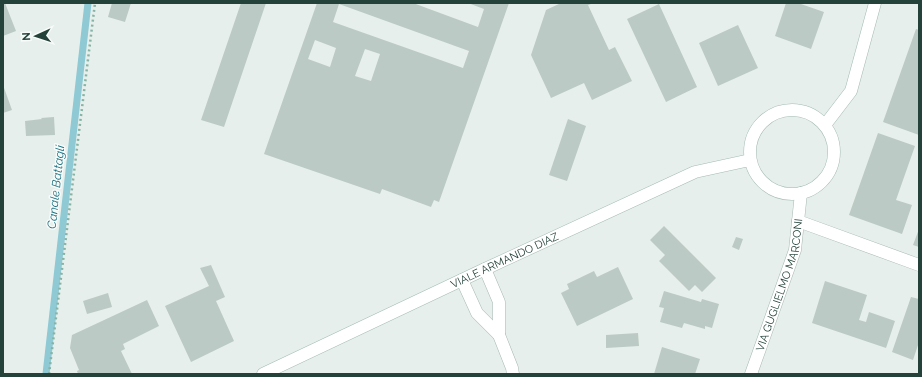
<svg xmlns="http://www.w3.org/2000/svg" width="922" height="377" font-family="Raleway,sans-serif">
  <style>
    .lines { fill: none; stroke-linecap: round; stroke-linejoin: round }
    .stream { stroke: #8ec9d4; stroke-width: 7 }
    .building { fill: #bbcac4; fill-rule: evenodd }
    .street-casing { stroke: #a8b8b2; stroke-width: 13 }
    .secondary-casing { stroke: #a4bbb3; stroke-width: 13 }
    .path { stroke: #86b3a5; stroke-width: 2.5; stroke-dasharray: 2 3; stroke-linecap: butt }
    .street { stroke: #fff; stroke-width: 12 }
    .secondary { stroke: #fff; stroke-width: 12 }
    .labels { text-anchor: middle; stroke-width: 3; stroke-linejoin: round; paint-order: stroke }
    .street-label { font-size: 11px; fill: #24423a; stroke: #f7fbf9 }
    .water-label { font-size: 12px; font-style: italic; fill: #1c6f80; stroke: #f7fbf9 }
  </style>
  <rect width="100%" height="100%" fill="#e6efeb"/>
  <g class="lines">
    <path class="stream" d="M46 374 88 3"/>
  </g>
  <path class="building" d="M3 3H5L16 31 3 36Z
    M112 3H131L125 22 108 17Z
    M241 3H266L224 127 201 120Z
    M317 3H413L478 27 484 9 468 3H509L439 202 434 200 431 207 382 189 380 194 264 154ZM339 4 469 51 463 68 333 22ZM315 40 336 48 330 67 308 59ZM365 49 380 54 371 81 355 76Z
    M561 3H594L588 5 609 50 615 47 632 81 592 100 584 83 551 98 531 55 546 10Z
    M786 3H798L824 12 811 49 775 36Z
    M659 4 697 87 666 102 627 19Z
    M738 25 758 68 718 86 699 43Z
    M916 29 919 30V135L883 122Z
    M3 85 12 110 3 113Z
    M54 117 55 135 26 136 25 121 42 119 41 118Z
    M568 119 586 126 567 181 549 175Z
    M878 133 915 146 896 200 912 205 902 234 849 215Z
    M664 226 716 278 702 292 695 285 689 291 659 261 665 255 650 240Z
    M919 229V247L913 245Z
    M736 237 743 239 739 250 732 247Z
    M211 265 225 297 216 301 234 341 191 362 165 306 209 286 200 268Z
    M618 267 633 299 577 326 561 293 569 289 567 284 594 271 597 277Z
    M825 281 867 295 859 320 866 322 869 312 895 321 886 348 812 323Z
    M664 291 701 302 702 299 719 304 712 328 705 326V329L684 323 682 328 660 322 664 308 659 307Z
    M108 293 112 307 87 314 83 301Z
    M911 297 919 299V342L913 360 892 352Z
    M147 300 159 326 123 344 125 349 121 351 132 374H78L77 371 79 370 70 348 72 335Z
    M638 333 639 346 606 348V335Z
    M662 347 700 359 695 374H654Z"/>
  <g class="lines">
    <g class="street-casing">
      <g id="street">
        <path d="M798 221 919 265"/>
        <path d="M485 269 499 302V335L512 368 513 374"/>
        <path d="M462 280 477 313 499 335"/>
        <path id="s1" d="M751 374 795 250 801 193"/>
      </g>
    </g>
    <g class="secondary-casing">
      <g id="secondary">
        <circle cx="792" cy="152" r="42"/>
        <path d="M825 125 851 91 875 3"/>
        <path id="s2" d="M263 374 485 269 695 172 750 160"/>
      </g>
    </g>
    <path class="path" d="M49 374 95 3"/>
    <use href="#street" class="street"/>
    <use href="#secondary" class="secondary"/>
  </g>
  <g class="labels">
    <g class="street-label">
      <text dy="4" stroke="none"><textPath href="#s2" startOffset="267">VIALE ARMANDO DIAZ</textPath></text>
      <text dy="4" stroke="none"><textPath href="#s1" startOffset="94">VIA GUGLIELMO MARCONI</textPath></text>
    </g>
    <g class="water-label">
      <text transform="translate(56 187) rotate(-84)" y="4">Canale Battagli</text>
    </g>
  </g>
  <rect width="922" height="377" fill="none" stroke="#24423a" stroke-width="8"/>
  <g transform="translate(36 36) rotate(267)" stroke="#f7fbf9" stroke-width="3" paint-order="stroke">
  <path d="M0-3L7 15L0 10L-7 15Z" fill="#24423a"/>
  <text y="-6" font-size="11" font-weight="bold" text-anchor="middle" fill="#24423a">N</text>
  </g>
</svg>
